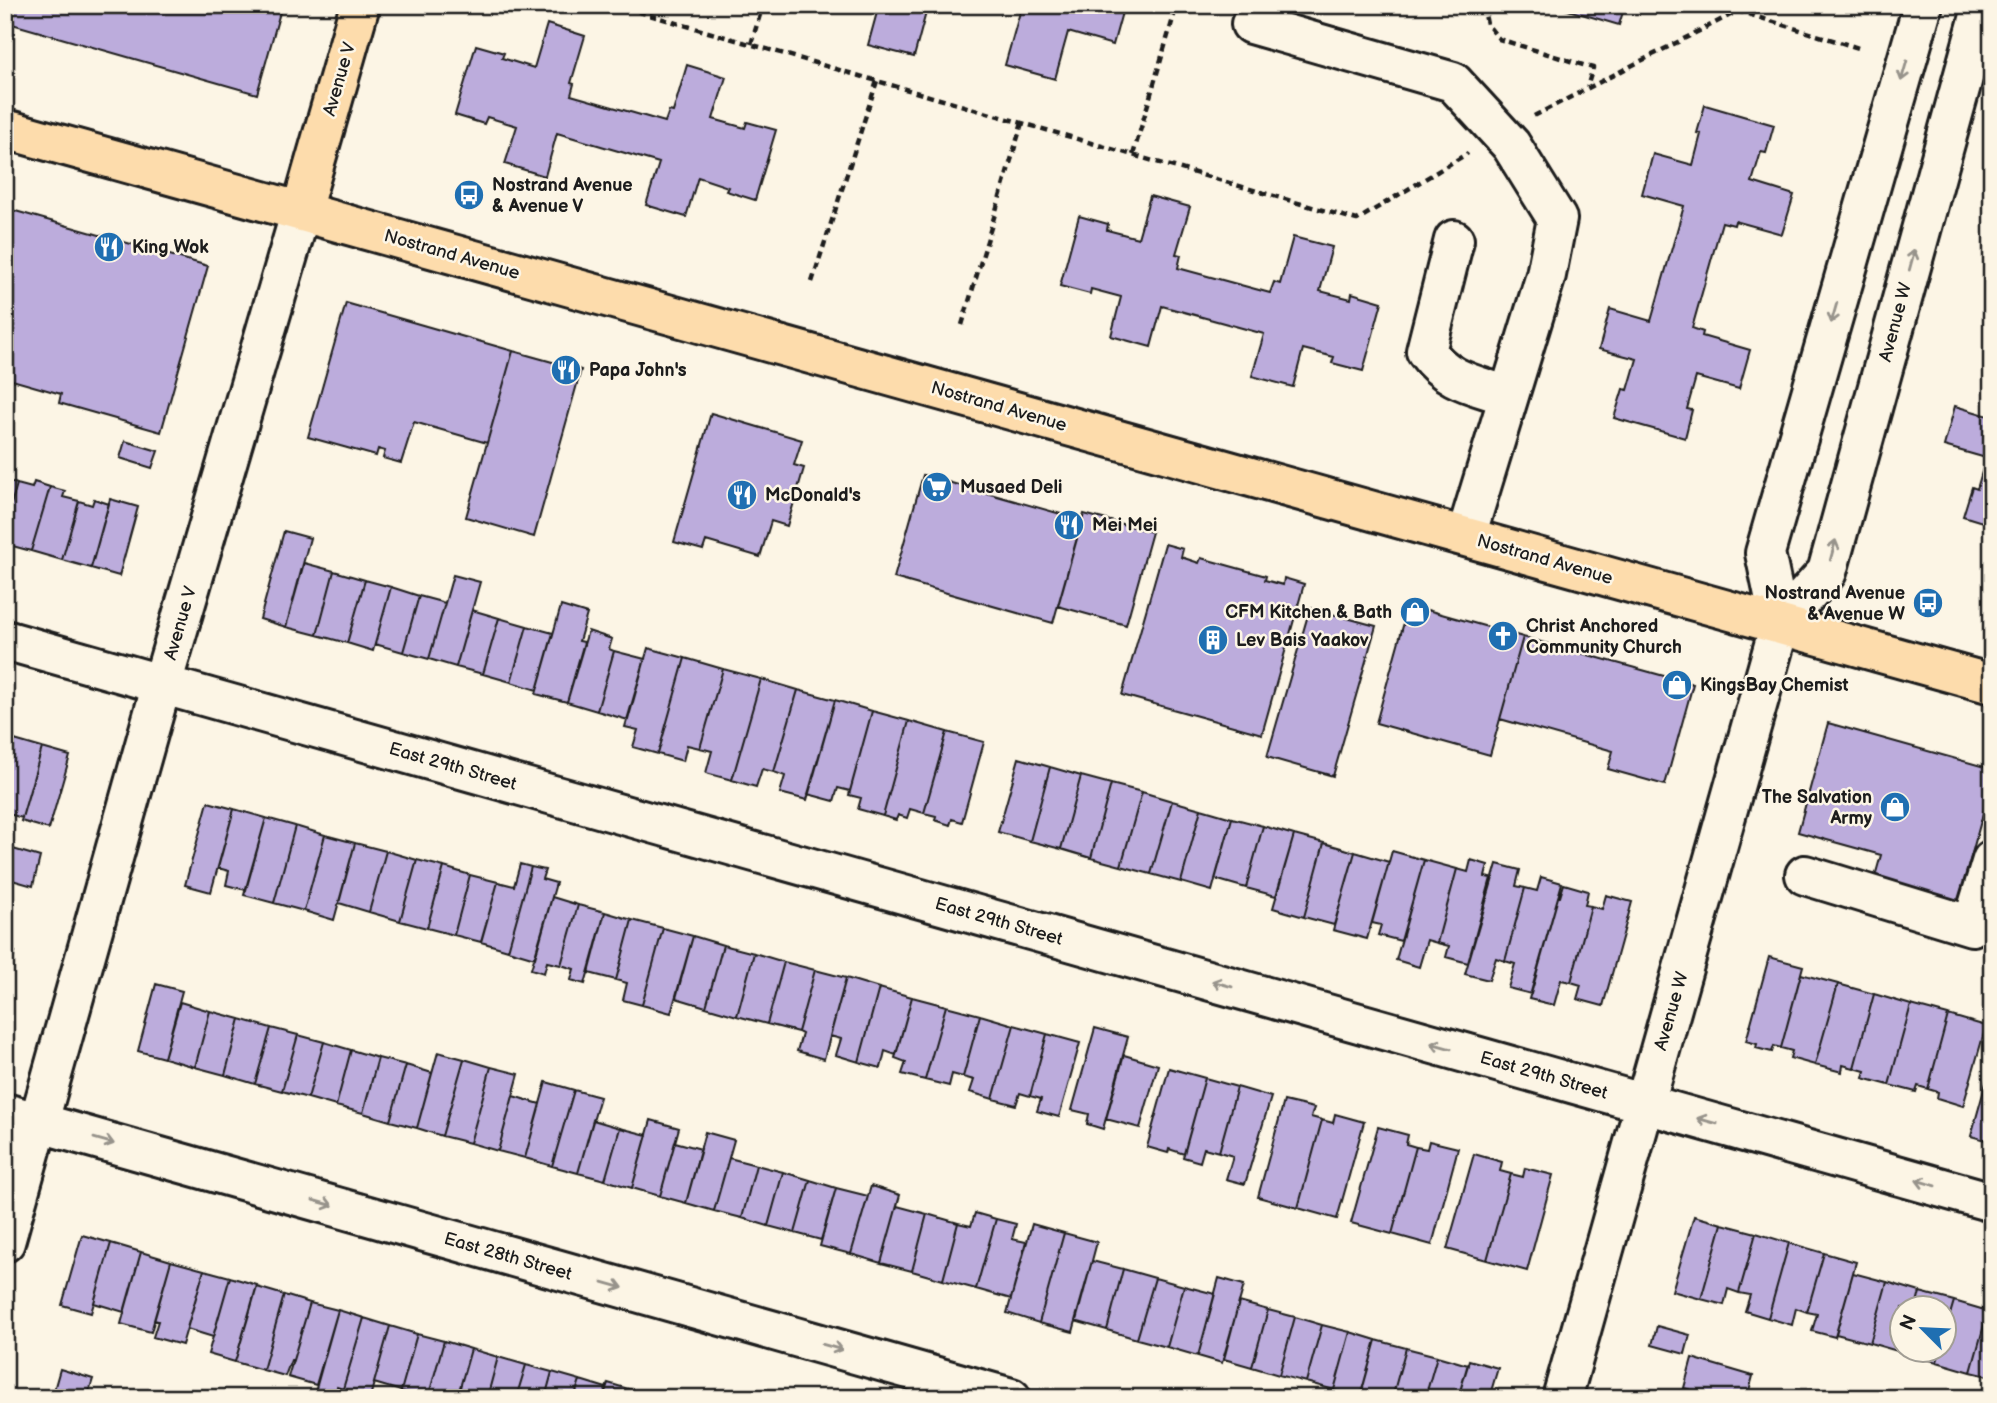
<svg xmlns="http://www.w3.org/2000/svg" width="1997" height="1403" font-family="'Balsamiq Sans',sans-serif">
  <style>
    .building { fill: #bcacdc; stroke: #1c1c1c; stroke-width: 2 }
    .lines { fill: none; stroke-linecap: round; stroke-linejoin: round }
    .minor-casing { stroke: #1c1c1c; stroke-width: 44 }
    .major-casing { stroke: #1c1c1c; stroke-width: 44 }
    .path { stroke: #1c1c1c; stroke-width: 4.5; stroke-dasharray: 7 5; stroke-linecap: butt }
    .minor { stroke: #fcf5e5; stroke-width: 38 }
    .major { stroke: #fddcac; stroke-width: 38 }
    .oneway { stroke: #97938b }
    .labels { text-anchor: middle; stroke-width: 5; stroke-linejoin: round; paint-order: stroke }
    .street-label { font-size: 18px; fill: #1c1c1c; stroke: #fcf5e5 }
    .poi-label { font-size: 18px; font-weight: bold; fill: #1c1c1c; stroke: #fcf5e5; text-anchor: start }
  </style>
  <rect width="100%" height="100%" fill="#fcf5e5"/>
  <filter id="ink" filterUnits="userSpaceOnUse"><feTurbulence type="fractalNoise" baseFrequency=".0143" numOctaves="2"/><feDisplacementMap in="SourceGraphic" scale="14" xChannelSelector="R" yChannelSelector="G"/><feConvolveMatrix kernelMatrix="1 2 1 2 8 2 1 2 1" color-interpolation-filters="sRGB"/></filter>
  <g filter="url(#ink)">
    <path class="building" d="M5 5H282L257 94 5 22Z
      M879 5H928L914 57 868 45Z
      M1022 5H1124L1113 45 1068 32 1055 79 1005 65Z
      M1551 5H1625L1619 25Z
      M547 24 585 36 571 83 574 84 571 95 665 122 669 111 673 112 687 65 726 77 713 119 745 128 747 122 776 130 755 200 726 191 728 187 698 177 686 217 646 205 659 163 557 133 545 176 505 164 517 126 487 117 484 124 455 115 476 45 504 53 502 58 534 68Z
      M1705 105 1774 125 1766 153 1761 152 1752 182 1794 195 1782 234 1735 221 1734 225 1722 222 1692 328 1703 332 1702 336 1750 350 1739 389 1696 377 1687 409 1692 410 1685 438 1614 418 1623 389 1628 390 1637 359 1599 349 1610 309 1651 321 1684 206 1642 194 1653 154 1693 165 1701 134 1697 133Z
      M1150 196 1190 207 1176 254 1181 255 1178 268 1270 293 1274 282 1280 284 1293 237 1332 247 1320 291 1351 299 1352 293 1382 302 1363 371 1332 363 1334 357 1303 349 1293 387 1252 376 1264 334 1162 306 1151 347 1111 336 1121 297 1091 289 1090 294 1060 286 1079 216 1108 224 1107 230 1138 238Z
      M5 208 208 266 161 432 59 403 61 394 5 378Z
      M346 303 513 351 487 443 414 422 401 463 383 458 385 451 378 449 376 456 308 437Z
      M513 351 581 370 534 537 466 517Z
      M1955 406 1992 417V525L1963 516 1972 487 1977 489 1986 458 1944 446Z
      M711 413 802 440 794 465 804 468 787 526 771 521 760 557 706 541 703 550 674 542Z
      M125 441 158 451 152 468 120 458Z
      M923 475 1082 520 1053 623 894 578Z
      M5 480 17 484 5 525Z
      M34 482 50 487 31 551 5 544V525L17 484 32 488Z
      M50 487 65 491 63 497 79 501 62 560 31 551Z
      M94 499 109 504 91 568 62 560 79 501 92 505Z
      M110 499 138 507 119 576 91 568Z
      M1084 514 1152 532 1126 625 1058 606Z
      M284 531 310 538 286 627 260 619Z
      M1165 544 1183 549 1181 557 1199 563 1201 558 1266 576 1265 580 1283 585 1284 578 1304 584 1262 734 1122 695Z
      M304 563 334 571 317 635 286 627Z
      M334 571 365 580 347 643 317 635Z
      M453 575 480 582 456 667 429 659Z
      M365 580 391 587 373 651 347 643Z
      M391 587 419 596 403 652 375 644Z
      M419 596 445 603 429 659 403 652Z
      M561 606 587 614 579 641 584 642 567 702 536 694Z
      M1413 606 1523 637 1490 755 1376 723 1408 608 1412 609Z
      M1310 608 1376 626 1333 776 1267 757Z
      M472 610 499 618 483 674 456 667Z
      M499 618 527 626 511 682 483 674Z
      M527 626 553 633 537 690 511 682Z
      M588 631 612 639 609 649 614 651 597 711 567 702Z
      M1523 637 1693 684 1665 785 1608 769 1613 751 1500 719Z
      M648 648 685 658 658 754 633 747 638 730 625 727Z
      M614 651 645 659 628 720 597 711Z
      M685 658 723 669 700 748 687 745 683 761 658 754Z
      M723 669 761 679 732 780 706 773 712 751 700 748Z
      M761 679 798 690 774 772 762 769 756 787 732 780Z
      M798 690 835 700 807 800 780 793 785 776 774 772Z
      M835 700 872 711 850 791 838 788 834 801 808 794Z
      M872 711 909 721 883 816 858 809 861 798 849 795Z
      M909 721 947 732 924 813 910 809 907 818 898 815 896 820 883 816Z
      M1828 723 1992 769V781L1958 904 1874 880 1881 855 1798 832Z
      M947 732 984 742 962 822 952 819 950 825 935 820 936 816 924 813Z
      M11 739 42 748 22 818 6 813 7 806 5 805V760Z
      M42 748 70 756 49 829 21 821Z
      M1019 758 1050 767 1030 841 998 832Z
      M1050 767 1081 776 1061 849 1030 841Z
      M1081 776 1111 784 1091 858 1061 849Z
      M1111 784 1142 792 1121 866 1091 858Z
      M1142 792 1172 801 1151 874 1121 866Z
      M1172 801 1201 809 1181 882 1151 874Z
      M208 802 234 809 211 892 185 885Z
      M234 809 266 818 246 890 226 885 229 871 218 868Z
      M1201 809 1232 818 1212 891 1181 882Z
      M266 818 295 826 274 903 244 895Z
      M1232 818 1263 826 1246 888 1215 879Z
      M295 826 325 835 304 911 274 903Z
      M1263 826 1294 835 1276 896 1246 888Z
      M325 835 355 843 334 920 304 911Z
      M1294 835 1324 843 1304 917 1273 908Z
      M355 843 386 851 369 912 339 903Z
      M1324 843 1355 852 1334 925 1304 917Z
      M13 849 40 857 33 886 5 878 7 862H9Z
      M386 851 417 860 400 921 369 912Z
      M1392 851 1424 860 1401 941 1378 935 1381 925 1372 923Z
      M1355 852 1389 862 1367 939 1333 930Z
      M417 860 444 867 427 928 400 921Z
      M1424 860 1457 869 1437 943 1427 940 1419 967 1396 960Z
      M1471 860 1488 865 1485 877 1491 878 1468 963 1446 957 1449 946 1437 943 1457 869 1468 872Z
      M520 864 531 867 508 950 481 942 498 882 514 886Z
      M1497 864 1520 870 1516 886 1525 888 1505 961 1496 958 1489 980 1465 974Z
      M444 867 470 875 454 935 427 928Z
      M531 867 545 870 542 879 556 883 535 958 508 950Z
      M470 875 498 882 481 942 454 935Z
      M1541 877 1562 883 1531 994 1508 988 1515 964 1505 961 1525 888 1537 891Z
      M1564 884 1588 891 1585 905 1591 906 1571 982 1561 980 1554 1005 1529 999 1558 897H1560Z
      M1606 895 1632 902 1603 1006 1577 999 1581 985 1571 982 1591 906 1602 909Z
      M552 897 578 905 561 965 547 962 544 973 531 969Z
      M578 905 605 912 585 984 571 980 574 969 561 965Z
      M605 912 632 920 616 980 589 973Z
      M632 920 663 928 642 1005 623 1000 627 983 616 980Z
      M663 928 693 936 671 1013 642 1005Z
      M693 936 723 945 706 1007 676 998Z
      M723 945 754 953 737 1016 706 1007Z
      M5 949 15 952 5 986Z
      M754 953 784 962 767 1024 737 1016Z
      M1769 957 1803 966 1781 1048 1774 1046 1772 1052 1756 1048 1757 1044 1746 1041Z
      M784 962 815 970 798 1032 767 1024Z
      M815 970 846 978 824 1059 797 1051 802 1034 798 1032Z
      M1801 974 1838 984 1815 1065 1790 1058 1792 1051 1781 1048Z
      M846 978 879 988 859 1062 836 1055 841 1039 830 1036Z
      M156 984 182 991 164 1058 138 1051Z
      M1838 984 1874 994 1854 1068 1843 1065 1842 1072 1815 1065Z
      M879 988 912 997 896 1055 885 1051 881 1068 859 1062Z
      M1874 994 1911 1005 1889 1085 1863 1078 1865 1071 1854 1068Z
      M912 997 946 1006 925 1080 902 1074 906 1062 895 1058Z
      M180 1002 210 1011 195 1067 164 1058Z
      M1911 1005 1948 1015 1928 1089 1918 1086 1916 1092 1889 1085Z
      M946 1006 980 1015 963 1077 952 1074 949 1086 925 1080Z
      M210 1011 240 1019 225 1075 195 1067Z
      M980 1015 1014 1025 993 1099 970 1092 974 1080 963 1077Z
      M1948 1015 1986 1026 1963 1106 1937 1098 1938 1092 1928 1089Z
      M240 1019 271 1028 255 1084 225 1075Z
      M1014 1025 1047 1034 1030 1096 1020 1093 1016 1105 993 1099Z
      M271 1028 298 1035 282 1091 255 1084Z
      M1095 1028 1128 1037 1103 1129 1087 1124 1089 1114 1072 1110Z
      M1047 1034 1080 1043 1059 1117 1037 1111 1041 1099 1030 1096Z
      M298 1035 324 1042 308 1098 282 1091Z
      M324 1042 351 1050 336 1106 308 1098Z
      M351 1050 378 1058 363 1113 336 1106Z
      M438 1052 464 1059 442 1136 417 1128Z
      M1124 1055 1158 1065 1140 1128 1106 1119Z
      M378 1058 406 1065 390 1121 363 1113Z
      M464 1059 491 1067 470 1143 442 1136Z
      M406 1065 432 1073 417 1128 390 1121Z
      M491 1067 519 1074 498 1151 470 1143Z
      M1169 1068 1205 1078 1184 1154 1169 1149 1168 1153 1147 1147Z
      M1989 1072H1992V1142L1971 1136Z
      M1205 1078 1237 1087 1219 1152 1204 1148 1200 1162 1183 1157Z
      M546 1082 574 1090 552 1166 525 1158Z
      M1237 1087 1271 1097 1245 1184 1226 1179 1233 1156 1219 1152Z
      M574 1090 600 1097 578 1173 552 1166Z
      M513 1096 540 1104 525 1158 498 1151Z
      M1284 1101 1314 1108 1311 1117 1322 1120 1298 1208 1258 1197Z
      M1335 1114 1364 1122 1337 1219 1298 1208 1322 1120 1333 1123Z
      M593 1120 620 1128 605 1180 578 1173Z
      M651 1120 679 1128 660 1196 632 1188Z
      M1378 1127 1408 1135 1406 1144 1416 1147 1392 1234 1351 1223Z
      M620 1128 647 1135 632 1188 605 1180Z
      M705 1132 734 1140 714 1211 686 1203Z
      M1429 1141 1458 1148 1432 1245 1392 1234 1416 1147 1427 1149Z
      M675 1142 701 1149 686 1203 660 1196Z
      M1474 1154 1502 1162 1500 1171 1511 1174 1487 1260 1447 1249Z
      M729 1158 756 1165 742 1218 714 1211Z
      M756 1165 783 1172 768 1226 742 1218Z
      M1525 1168 1553 1175 1527 1271 1487 1260 1511 1174 1523 1177Z
      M783 1172 810 1180 795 1233 768 1226Z
      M810 1180 836 1188 821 1240 795 1233Z
      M871 1186 900 1195 881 1263 851 1254Z
      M836 1188 868 1196 851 1254 820 1246Z
      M897 1206 927 1214 912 1271 881 1263Z
      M975 1213 996 1219 976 1289 943 1280 958 1223 971 1226Z
      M927 1214 958 1223 943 1280 912 1271Z
      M1694 1216 1722 1224 1701 1299 1672 1291Z
      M996 1219 1016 1224 1012 1239 1026 1242 1011 1299 976 1289Z
      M1032 1224 1064 1233 1039 1323 1007 1313Z
      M1722 1224 1756 1233 1739 1293 1728 1289 1724 1305 1701 1299Z
      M1064 1233 1097 1242 1073 1332 1039 1323Z
      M1756 1233 1789 1243 1768 1318 1745 1311 1750 1295 1739 1293Z
      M82 1235 111 1243 91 1313 62 1305Z
      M111 1243 141 1252 124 1312 94 1303Z
      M1789 1243 1824 1253 1807 1312 1796 1308 1792 1325 1768 1318Z
      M141 1252 171 1261 151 1332 121 1324Z
      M1824 1253 1856 1262 1835 1337 1812 1331 1817 1314 1807 1312Z
      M171 1261 204 1270 182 1345 153 1337 158 1321 154 1320Z
      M1092 1261 1123 1269 1107 1330 1075 1321Z
      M1123 1269 1155 1278 1137 1339 1107 1330Z
      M204 1270 230 1277 213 1337 187 1329Z
      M1853 1273 1887 1282 1870 1343 1836 1334Z
      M230 1277 257 1285 235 1362 208 1354Z
      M1155 1278 1184 1286 1167 1347 1137 1339Z
      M1219 1278 1244 1285 1222 1363 1198 1356Z
      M1887 1282 1920 1292 1916 1308H1902L1904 1353 1870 1343Z
      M1184 1286 1215 1294 1198 1356 1167 1347Z
      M257 1287 284 1295 263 1370 235 1362Z
      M1920 1292 1954 1301 1944 1335V1308H1916Z
      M284 1295 310 1303 293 1360H291L285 1376 263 1370Z
      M1954 1301 1988 1311 1971 1372 1937 1362 1940 1350H1944V1335Z
      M1239 1302 1268 1310 1252 1367 1224 1359Z
      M310 1303 338 1310 316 1385 288 1377Z
      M338 1310 364 1318 343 1389 337 1387 334 1398 315 1392Z
      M1268 1310 1295 1317 1279 1375 1252 1367Z
      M1988 1311 1992 1312V1377L1971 1372Z
      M1295 1317 1322 1325 1306 1382 1279 1375Z
      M364 1318 390 1326 370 1397 343 1389Z
      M1322 1325 1350 1332 1334 1390 1306 1382Z
      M390 1326 417 1334 401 1391 374 1383Z
      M1657 1326 1690 1335 1685 1354 1652 1345Z
      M1350 1332 1376 1340 1360 1397 1334 1390Z
      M417 1334 444 1341 428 1398 401 1391Z
      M1376 1340 1406 1348 1392 1398H1360Z
      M444 1341 471 1349 457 1398H428Z
      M1406 1348 1437 1356 1425 1398H1392Z
      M471 1349 498 1357 487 1398H457Z
      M1904 1350H1940L1937 1362 1904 1353Z
      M1437 1356 1468 1365 1458 1398H1425Z
      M498 1357 526 1365 516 1398H487Z
      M1692 1358 1753 1376 1747 1398H1720L1684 1388Z
      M1469 1360 1498 1368 1489 1398H1458Z
      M526 1365 552 1372 545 1398H516Z
      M60 1369 93 1379 87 1398 54 1390Z
      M552 1372 580 1380 574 1398H545Z
      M580 1380 606 1388 603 1398H574Z
      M608 1383 635 1391 633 1398H603Z
      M1684 1388 1720 1398H1681Z
      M635 1391 659 1398H633Z"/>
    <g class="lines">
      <g class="minor-casing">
        <path id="minor" d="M1251 24 1453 82 1511 145 1557 219 1546 275 1466 536
          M1454 240 1426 351C1448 382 1474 384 1508 396
          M1780 624 1765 553 1923 5
          M5 640 1992 1202
          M1805 875 1972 926 1992 860
          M5 1113 1011 1398
          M5 1242 162 684 301 211
          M1562 1398 1780 624 1827 572 1983 5"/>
      </g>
      <g class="major-casing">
        <path id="major" d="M5 129 1992 684
          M301 211 360 5"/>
      </g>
      <path class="path" d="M615 5 1357 220 1468 153
        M1483 5 1487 24 1499 39 1593 68 1587 87
        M751 44 763 5
        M1534 116 1738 11 1862 49
        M1133 155 1177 5
        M812 282 877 81
        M962 325 1022 123"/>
      <use href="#minor" class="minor"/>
      <use href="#major" class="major"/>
    </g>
    <defs><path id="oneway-shaft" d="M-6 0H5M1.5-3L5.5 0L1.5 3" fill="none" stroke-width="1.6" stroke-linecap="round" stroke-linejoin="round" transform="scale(1.75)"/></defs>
    <g class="oneway">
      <use href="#oneway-shaft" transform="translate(1904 71) rotate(106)"/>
      <use href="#oneway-shaft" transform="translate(1912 260) rotate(-75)"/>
      <use href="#oneway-shaft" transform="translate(1834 313) rotate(106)"/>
      <use href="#oneway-shaft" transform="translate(1833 550) rotate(-75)"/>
      <use href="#oneway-shaft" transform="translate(1222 984) rotate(-164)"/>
      <use href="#oneway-shaft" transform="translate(1441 1046) rotate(-164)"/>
      <use href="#oneway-shaft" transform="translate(1707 1121) rotate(-164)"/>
      <use href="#oneway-shaft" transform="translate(104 1141) rotate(16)"/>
      <use href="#oneway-shaft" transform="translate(1926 1183) rotate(-164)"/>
      <use href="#oneway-shaft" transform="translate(323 1203) rotate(16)"/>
      <use href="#oneway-shaft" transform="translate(613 1285) rotate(16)"/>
      <use href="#oneway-shaft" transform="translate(832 1347) rotate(16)"/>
    </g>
  </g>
  <defs>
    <g id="bus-disc" transform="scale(1.575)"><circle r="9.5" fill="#1f6fb2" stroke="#fcf5e5"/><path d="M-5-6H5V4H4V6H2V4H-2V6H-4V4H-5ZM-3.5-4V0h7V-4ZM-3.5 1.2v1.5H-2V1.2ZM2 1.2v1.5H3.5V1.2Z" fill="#fff"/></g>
    <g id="restaurant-disc" transform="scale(1.575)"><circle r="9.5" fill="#1f6fb2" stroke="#fcf5e5"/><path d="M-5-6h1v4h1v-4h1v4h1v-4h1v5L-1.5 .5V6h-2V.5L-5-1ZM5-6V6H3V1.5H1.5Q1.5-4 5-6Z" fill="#fff"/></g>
    <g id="supermarket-disc" transform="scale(1.575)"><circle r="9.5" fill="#1f6fb2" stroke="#fcf5e5"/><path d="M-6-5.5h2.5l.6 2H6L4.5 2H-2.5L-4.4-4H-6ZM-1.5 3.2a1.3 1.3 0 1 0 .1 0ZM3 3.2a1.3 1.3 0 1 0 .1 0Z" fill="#fff"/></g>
    <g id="shop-disc" transform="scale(1.575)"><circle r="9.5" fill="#1f6fb2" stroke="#fcf5e5"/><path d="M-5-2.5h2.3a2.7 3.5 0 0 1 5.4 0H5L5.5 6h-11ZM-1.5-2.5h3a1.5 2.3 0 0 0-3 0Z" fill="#fff"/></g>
    <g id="church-disc" transform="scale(1.575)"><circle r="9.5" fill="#1f6fb2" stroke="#fcf5e5"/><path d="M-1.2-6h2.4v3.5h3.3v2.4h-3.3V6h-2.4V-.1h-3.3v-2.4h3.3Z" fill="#fff"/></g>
    <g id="building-disc" transform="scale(1.575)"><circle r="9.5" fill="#1f6fb2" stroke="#fcf5e5"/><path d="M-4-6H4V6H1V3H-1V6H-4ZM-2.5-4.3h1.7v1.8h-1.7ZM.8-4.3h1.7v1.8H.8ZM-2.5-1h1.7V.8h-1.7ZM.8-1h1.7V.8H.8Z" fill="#fff"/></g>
  </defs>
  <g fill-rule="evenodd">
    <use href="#bus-disc" x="469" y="195"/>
    <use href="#restaurant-disc" x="109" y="247"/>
    <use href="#restaurant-disc" x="566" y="370"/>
    <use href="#supermarket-disc" x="937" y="487"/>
    <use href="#restaurant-disc" x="742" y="495"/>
    <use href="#restaurant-disc" x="1069" y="525"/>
    <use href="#bus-disc" x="1928" y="603"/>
    <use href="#shop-disc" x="1415" y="612"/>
    <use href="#church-disc" x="1503" y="636"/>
    <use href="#building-disc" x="1213" y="640"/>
    <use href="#shop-disc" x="1677" y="685"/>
    <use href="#shop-disc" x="1895" y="807"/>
  </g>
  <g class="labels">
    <g class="street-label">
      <text transform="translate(339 79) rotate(-74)" y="6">Avenue V</text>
      <text transform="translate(452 254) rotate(16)" y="6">Nostrand Avenue</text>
      <text transform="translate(1895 322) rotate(-75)" y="6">Avenue W</text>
      <text transform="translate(999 406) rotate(16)" y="6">Nostrand Avenue</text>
      <text transform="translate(1545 559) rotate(16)" y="6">Nostrand Avenue</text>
      <text transform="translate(180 623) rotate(-74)" y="6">Avenue V</text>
      <text transform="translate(453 766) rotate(16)" y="6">East 29th Street</text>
      <text transform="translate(999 921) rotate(16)" y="6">East 29th Street</text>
      <text transform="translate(1671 1011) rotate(-74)" y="6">Avenue W</text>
      <text transform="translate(1544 1075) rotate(16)" y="6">East 29th Street</text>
      <text transform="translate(508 1256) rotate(16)" y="6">East 28th Street</text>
    </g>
    <g class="poi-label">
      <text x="492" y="191">Nostrand Avenue<tspan x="492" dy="21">&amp; Avenue V</tspan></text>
      <text x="132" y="253">King Wok</text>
      <text x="589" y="376">Papa John's</text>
      <text x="960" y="493">Musaed Deli</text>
      <text x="765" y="501">McDonald's</text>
      <text x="1092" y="531">Mei Mei</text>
      <text x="1905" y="599" text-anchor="end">Nostrand Avenue<tspan x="1905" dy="21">&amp; Avenue W</tspan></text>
      <text x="1392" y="618" text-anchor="end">CFM Kitchen &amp; Bath</text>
      <text x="1526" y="632">Christ Anchored<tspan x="1526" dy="21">Community Church</tspan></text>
      <text x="1236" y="646">Lev Bais Yaakov</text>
      <text x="1700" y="691">KingsBay Chemist</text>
      <text x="1872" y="803" text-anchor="end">The Salvation<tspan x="1872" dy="21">Army</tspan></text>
    </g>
  </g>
  <rect width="1997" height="1403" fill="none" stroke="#fcf5e5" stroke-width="28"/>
  <rect x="14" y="14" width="1969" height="1375" fill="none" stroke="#1c1c1c" stroke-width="2.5" filter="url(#ink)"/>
  <g transform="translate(1923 1329) rotate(294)"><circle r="33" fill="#fcf5e5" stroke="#a29e95" stroke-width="2"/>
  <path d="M0-5L12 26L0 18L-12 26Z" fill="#1f6fb2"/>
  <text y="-10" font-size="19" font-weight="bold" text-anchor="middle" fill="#1c1c1c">N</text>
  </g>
</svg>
